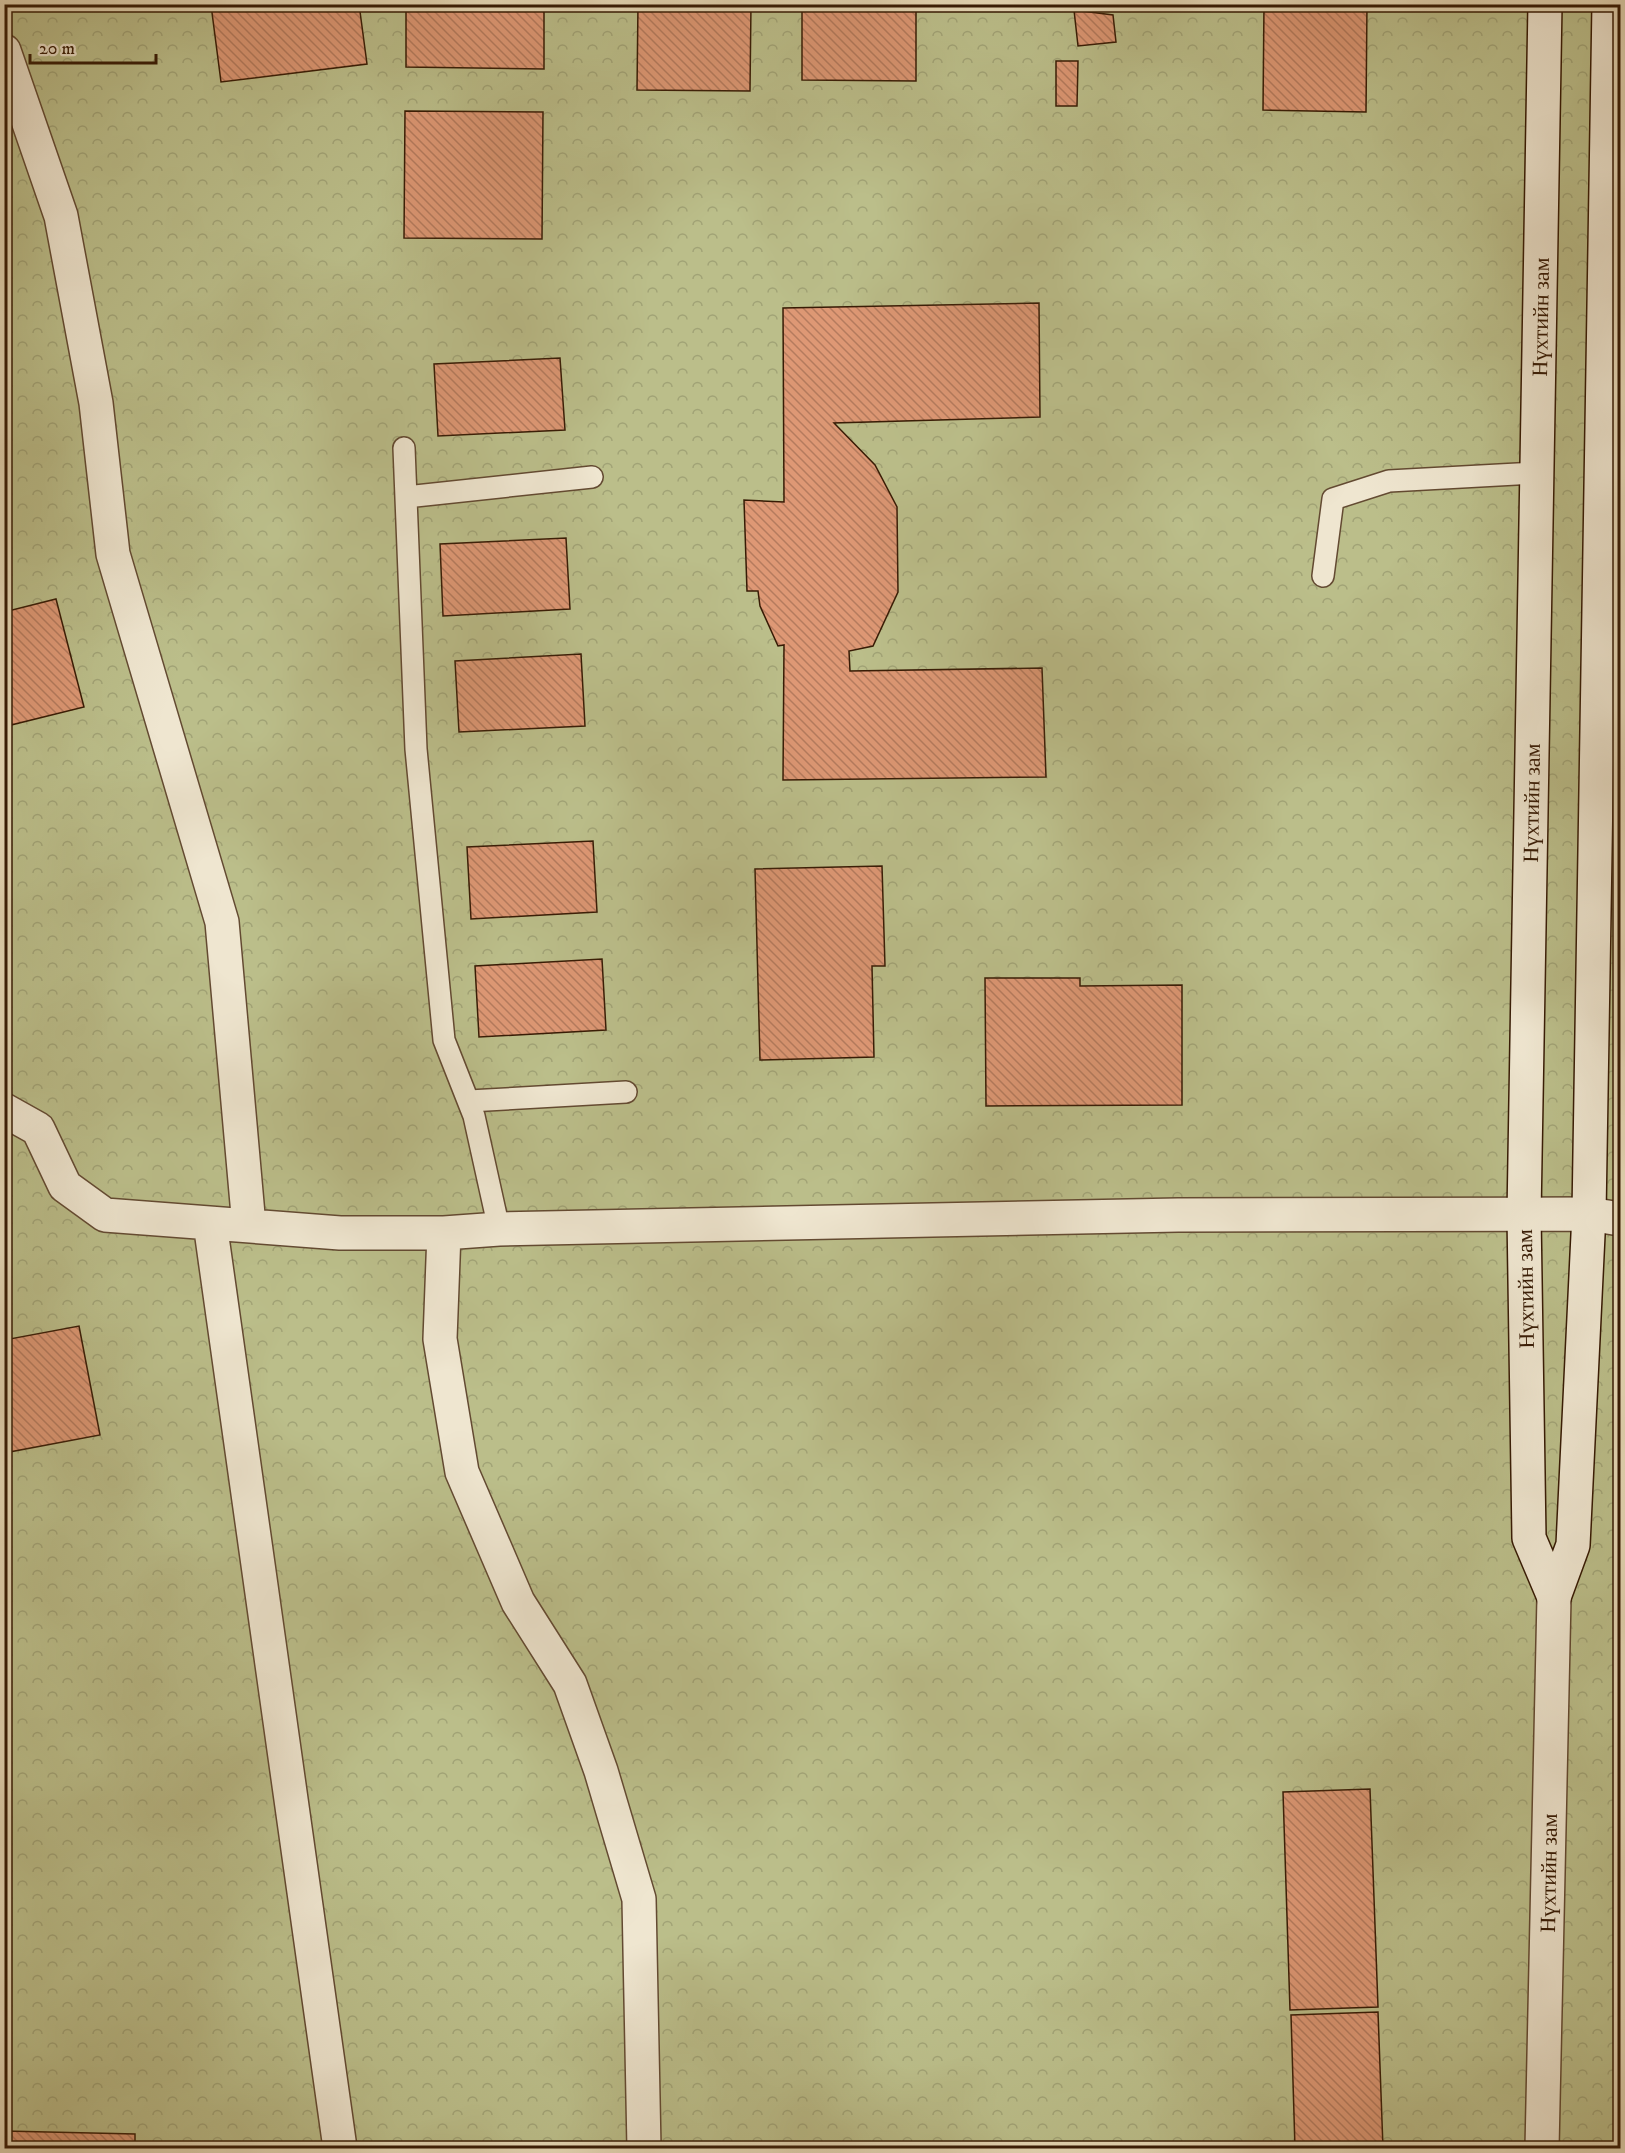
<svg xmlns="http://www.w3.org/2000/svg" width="1625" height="2153" font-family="'IM FELL DW Pica',serif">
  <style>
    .forest { fill: url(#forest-crowns); stroke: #796c48; stroke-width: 1.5 }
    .building { fill: url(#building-back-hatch); stroke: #371b05; stroke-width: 1.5 }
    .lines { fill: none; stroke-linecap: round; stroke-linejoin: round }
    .service-casing { stroke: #634a32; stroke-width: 24 }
    .minor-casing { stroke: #634a32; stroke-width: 36 }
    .tertiary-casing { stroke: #634a32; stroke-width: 36 }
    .secondary-casing { stroke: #371b05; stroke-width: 36 }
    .service { stroke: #efe6d0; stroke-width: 21 }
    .minor { stroke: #efe6d0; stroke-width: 33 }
    .tertiary { stroke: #efe6d0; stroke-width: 33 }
    .secondary { stroke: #efe6d0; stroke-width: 33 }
    .labels { text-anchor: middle; stroke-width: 4.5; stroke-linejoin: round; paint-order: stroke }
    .street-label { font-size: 22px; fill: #371b05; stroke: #efe6d0 }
  </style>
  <defs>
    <pattern id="forest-crowns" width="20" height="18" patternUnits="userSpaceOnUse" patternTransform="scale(1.5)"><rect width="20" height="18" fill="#bbbe8a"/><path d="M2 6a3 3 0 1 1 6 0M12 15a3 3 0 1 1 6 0" fill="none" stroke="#a1a376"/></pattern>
    <pattern id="building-back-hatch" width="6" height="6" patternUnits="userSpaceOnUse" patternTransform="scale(1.5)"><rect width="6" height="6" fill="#de9875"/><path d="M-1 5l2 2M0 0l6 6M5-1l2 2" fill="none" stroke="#b57b5e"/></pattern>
  </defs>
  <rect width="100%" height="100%" fill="#e6d9b7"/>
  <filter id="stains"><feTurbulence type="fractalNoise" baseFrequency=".00333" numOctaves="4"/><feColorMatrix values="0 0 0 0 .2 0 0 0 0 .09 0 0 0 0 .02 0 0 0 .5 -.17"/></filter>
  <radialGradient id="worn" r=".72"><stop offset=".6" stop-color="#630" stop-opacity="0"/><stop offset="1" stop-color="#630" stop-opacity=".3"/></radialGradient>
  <path class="forest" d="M5 5H1620V2148H5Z"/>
  <path class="building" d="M359 4 367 64 221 82 211 5Z
    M406 4H544V69L406 67Z
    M638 4H751L750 91 637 90Z
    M802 4H916V81L802 80Z
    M1264 4H1367L1366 112 1263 110Z
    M1074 10 1113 15 1116 42 1078 46Z
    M1056 61H1078L1077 106H1056Z
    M405 111 543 112 542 239 404 238Z
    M1039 303 1040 417 834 423 875 465 897 507 898 592 873 646 849 651 850 671 1042 668 1046 777 783 780 784 645 778 646 760 606 758 591H747L744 500 784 502 783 308Z
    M560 358 565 430 438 436 434 364Z
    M566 538 570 609 443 616 440 544Z
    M56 599 84 707 11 725 4 699V612Z
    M581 654 585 726 459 732 455 661Z
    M593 841 597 912 471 919 467 847Z
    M882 866 885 966H872L874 1057 760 1060 755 869Z
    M602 959 606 1030 479 1037 475 966Z
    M985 978H1080V986L1182 985V1105L986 1106Z
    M79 1326 100 1435 4 1453V1340Z
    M1370 1789 1378 2007 1290 2010 1283 1792Z
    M1378 2012 1383 2148H1295L1291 2015Z
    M4 2131 135 2134V2148H4Z"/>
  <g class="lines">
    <g class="service-casing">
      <path id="service" d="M404 448 416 749 444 1040 474 1116 499 1229
        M406 497 592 477
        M1323 576 1333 499 1389 481 1537 473
        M469 1101 626 1092"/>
    </g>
    <g class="minor-casing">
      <path id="minor" d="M4 51 61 216 96 403 113 554 222 922 249 1226
        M4 1110 38 1129 65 1186 105 1215 340 1233H444L499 1229 1178 1215 1589 1214 1620 1219
        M210 1223 340 2148
        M444 1233 440 1339 462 1472 518 1602 570 1684 601 1771 639 1899 644 2148"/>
    </g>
    <g class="tertiary-casing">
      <path id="tertiary" d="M1542 2148 1554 1597"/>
    </g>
    <g class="secondary-casing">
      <path id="secondary" d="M1545 4 1524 1215 1529 1538 1554 1597
        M1554 1597 1573 1545 1589 1214 1609 4"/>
    </g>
    <use href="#service" class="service"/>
    <use href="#minor" class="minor"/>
    <use href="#tertiary" class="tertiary"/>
    <use href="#secondary" class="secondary"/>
  </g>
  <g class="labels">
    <g class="street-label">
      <text transform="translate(1540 317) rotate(-89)" y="8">Нүхтийн зам</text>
      <text transform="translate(1531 803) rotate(-89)" y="8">Нүхтийн зам</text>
      <text transform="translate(1525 1289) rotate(-91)" y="8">Нүхтийн зам</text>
      <text transform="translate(1548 1873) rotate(-89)" y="8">Нүхтийн зам</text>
    </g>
  </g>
  <rect width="1625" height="2153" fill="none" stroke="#e6d9b7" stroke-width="24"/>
  <rect x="6" y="6" width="1613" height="2141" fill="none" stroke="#371b05" stroke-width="3"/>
  <rect x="12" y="12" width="1601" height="2129" fill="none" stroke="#371b05" stroke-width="1.5"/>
  <path d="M30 54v9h126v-9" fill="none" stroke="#371b05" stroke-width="3"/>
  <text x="39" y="54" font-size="18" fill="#371b05" stroke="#efe6d0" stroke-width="4.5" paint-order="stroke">20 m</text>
  <rect width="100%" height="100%" filter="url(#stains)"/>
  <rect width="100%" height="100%" fill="url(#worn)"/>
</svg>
